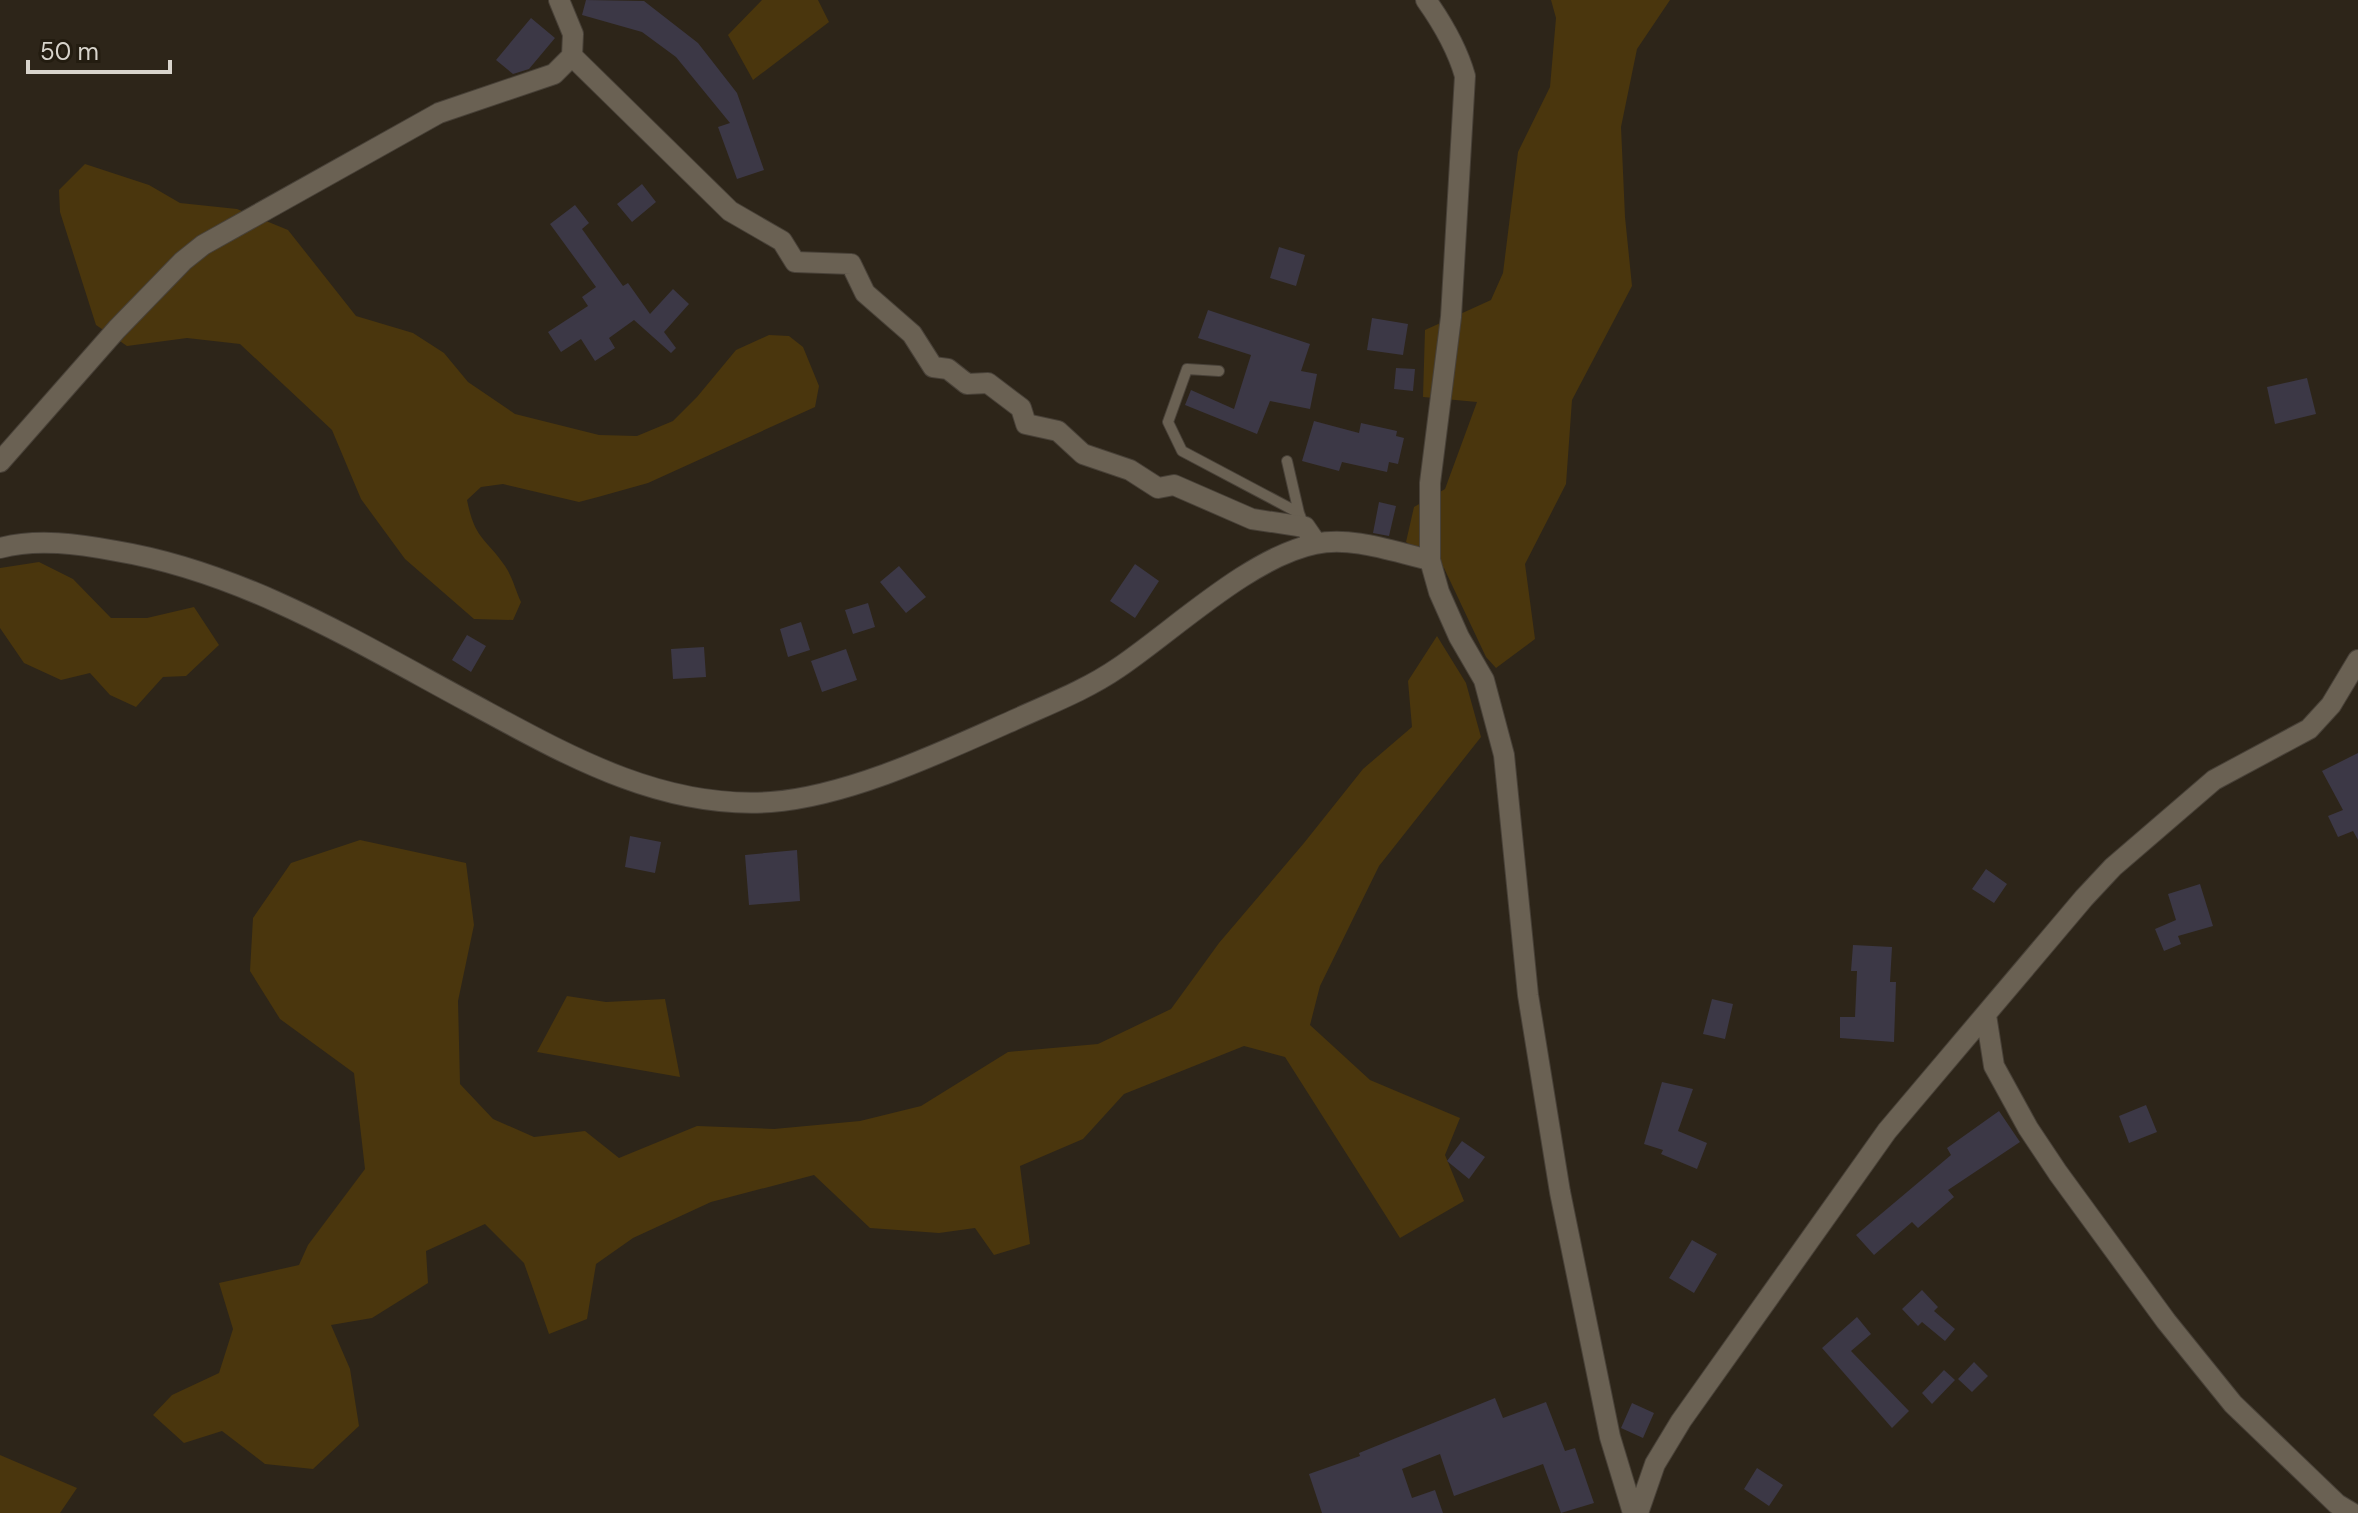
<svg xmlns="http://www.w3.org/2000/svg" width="2358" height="1513" font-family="'DM Sans',sans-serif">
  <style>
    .green { fill: #4a360d }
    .building { fill: #3c3846 }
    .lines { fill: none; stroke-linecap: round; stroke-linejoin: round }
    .lane-casing { stroke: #484138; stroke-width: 12 }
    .street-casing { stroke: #484138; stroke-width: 22 }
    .lane { stroke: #6a6153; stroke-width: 10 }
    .street { stroke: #6a6153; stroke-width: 20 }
  </style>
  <rect width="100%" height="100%" fill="#2d2519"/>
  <path class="green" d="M762 0H818L829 22 753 80 728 35Z
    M1551 0H1670L1637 49 1621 127 1625 217 1632 286 1572 400 1566 484 1525 564 1535 639 1496 668 1486 657 1444 568 1406 542 1414 507 1445 489 1477 402 1423 397 1425 330 1491 300 1503 273 1518 152 1550 87 1556 18Z
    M85 164 149 185 180 203 237 209 288 230 356 316 413 333 444 353 468 382 515 414 599 435 637 436 673 421 697 397 736 350 769 335 789 336 803 347 819 386 815 407 648 483 598 497 579 502 503 484 481 487 467 500C475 540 485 537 505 566 512 576 516 591 521 602L513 620 474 619 405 559 361 499 332 430 240 344 187 338 127 346 96 325 60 212 59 190Z
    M39 562 73 579 111 618H147L194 607 219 645 186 676 163 677 136 707 110 695 90 673 61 680 24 663 0 628V568Z
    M1437 636 1466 683 1481 737 1379 866 1320 986 1310 1025 1370 1080 1460 1118 1445 1155 1464 1201 1400 1238 1285 1057 1244 1046 1124 1094 1083 1139 1020 1166 1030 1244 994 1255 975 1228 939 1233 870 1228 814 1175 711 1202 633 1238 596 1264 587 1319 549 1334 524 1263 485 1224 426 1251 428 1283 372 1318 331 1325 350 1369 359 1426 313 1469 265 1464 222 1431 184 1443 153 1415 172 1395 219 1373 233 1329 219 1283 299 1265 308 1245 365 1169 354 1073 280 1019 250 971 253 918 291 863 360 840 466 863 474 925 458 1001 460 1084 493 1119 534 1137 585 1131 619 1158 697 1126 774 1129 860 1121 921 1106 1008 1052 1098 1044 1171 1009 1219 943 1304 843 1363 769 1412 727 1408 681Z
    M567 996 606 1002 665 999 680 1077 537 1052Z
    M0 1455 77 1488 60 1513H0Z"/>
  <path class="building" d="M586 0 644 1 698 43 737 93 764 170 737 179 718 127 730 123 676 57 642 32 582 15Z
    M531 18 555 38 529 69 513 74 496 60Z
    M642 184 656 202 632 222 617 204Z
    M575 205 589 223 582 229 623 286 628 283 650 314 673 289 689 304 664 332 676 348 671 353 634 320 609 338 615 348 595 361 581 339 561 352 548 332 588 306 582 297 596 287 550 224Z
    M1279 247 1305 255 1296 286 1270 278Z
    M1208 310 1310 344 1301 371 1317 374 1310 409 1270 401 1257 434 1185 405 1191 390 1234 409 1251 355 1198 338Z
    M1372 318 1408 324 1403 355 1367 350Z
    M1396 368 1415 369 1413 391 1394 389Z
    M2307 378 2316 414 2275 424 2267 387Z
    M1314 421 1359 433 1361 423 1397 431 1396 436 1404 438 1398 464 1389 462 1387 472 1342 462 1339 471 1302 461Z
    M1379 502 1396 506 1389 536 1373 533Z
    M1135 564 1159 581 1135 618 1110 601Z
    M899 566 926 597 906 613 880 582Z
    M868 603 875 627 853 634 845 610Z
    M801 622 810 650 788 657 780 629Z
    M467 635 486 646 471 672 452 660Z
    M704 647 706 677 673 679 671 649Z
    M846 649 857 680 822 692 811 661Z
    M2358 753V840L2353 831 2338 837 2328 816 2343 810 2322 771Z
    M630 836 661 842 655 873 625 867Z
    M797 850 800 901 749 905 745 855Z
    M1986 869 2007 884 1994 903 1972 889Z
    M2200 884 2213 926 2178 936 2181 944 2164 951 2155 929 2176 920 2168 894Z
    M1853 945 1892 947 1890 982H1896L1894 1042 1840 1038V1017H1855L1857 971H1851Z
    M1712 999 1733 1004 1725 1039 1703 1034Z
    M1662 1082 1693 1089 1678 1131 1707 1143 1697 1169 1661 1154 1663 1150 1644 1144Z
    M2146 1105 2157 1132 2129 1143 2119 1116Z
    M1999 1111 2020 1142 1948 1190 1954 1197 1918 1228 1912 1222 1874 1255 1856 1235 1951 1155 1947 1148Z
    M1462 1141 1485 1157 1469 1179 1447 1161Z
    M1692 1240 1717 1254 1694 1293 1669 1278Z
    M1922 1290 1938 1307 1934 1311 1955 1329 1945 1341 1922 1322 1918 1326 1902 1309Z
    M1857 1317 1871 1334 1851 1351 1909 1411 1892 1428 1822 1348Z
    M1974 1362 1988 1376 1972 1392 1958 1379Z
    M1944 1370 1955 1380 1932 1404 1922 1393Z
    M1495 1398 1503 1418 1546 1402 1565 1451 1575 1448 1594 1503 1561 1513 1543 1464 1454 1496 1440 1454 1402 1469 1412 1498 1435 1490 1443 1513H1322L1309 1474 1360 1456 1359 1453Z
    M1632 1403 1654 1413 1643 1438 1621 1428Z
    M1757 1468 1783 1485 1769 1506 1744 1489Z"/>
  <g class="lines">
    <g class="lane-casing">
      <path id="lane" d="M1219 371 1187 369 1168 422 1182 451 1299 513 1304 526
        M1287 461 1299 513"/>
    </g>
    <g class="street-casing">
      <path id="street" d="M1426 0C1443 24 1457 48 1465 76L1451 317 1430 483V560L1439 592 1459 637 1484 680 1504 755 1528 995 1560 1192 1610 1437 1633 1513
        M572 56 730 211 782 241 795 262 851 264 865 293 912 334 933 367 948 369 967 384 988 383 1021 408 1026 424 1058 431 1083 454 1130 470 1158 488 1174 485 1252 519 1305 527 1316 543
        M0 462 117 329 183 261 203 245 439 113 554 74 572 56 573 34 559 0
        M0 548C37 538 79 544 116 551 242 572 354 640 465 700 560 751 658 810 771 802 849 796 942 752 1014 720 1049 704 1086 690 1118 668 1173 631 1250 557 1315 544 1352 536 1394 552 1430 560
        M1986 1015 1994 1066 2028 1128 2058 1173 2166 1321 2233 1404 2337 1504 2352 1513
        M1638 1513 1655 1464 1681 1421 1887 1131 2084 898 2113 867 2214 780 2309 729 2331 705 2358 660"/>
    </g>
    <use href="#lane" class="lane"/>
    <use href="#street" class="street"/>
  </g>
  <path d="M28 60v12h142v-12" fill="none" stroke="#d8d4cc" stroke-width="4"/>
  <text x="40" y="60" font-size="24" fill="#d8d4cc" stroke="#231c10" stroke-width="6" paint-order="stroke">50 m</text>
</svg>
